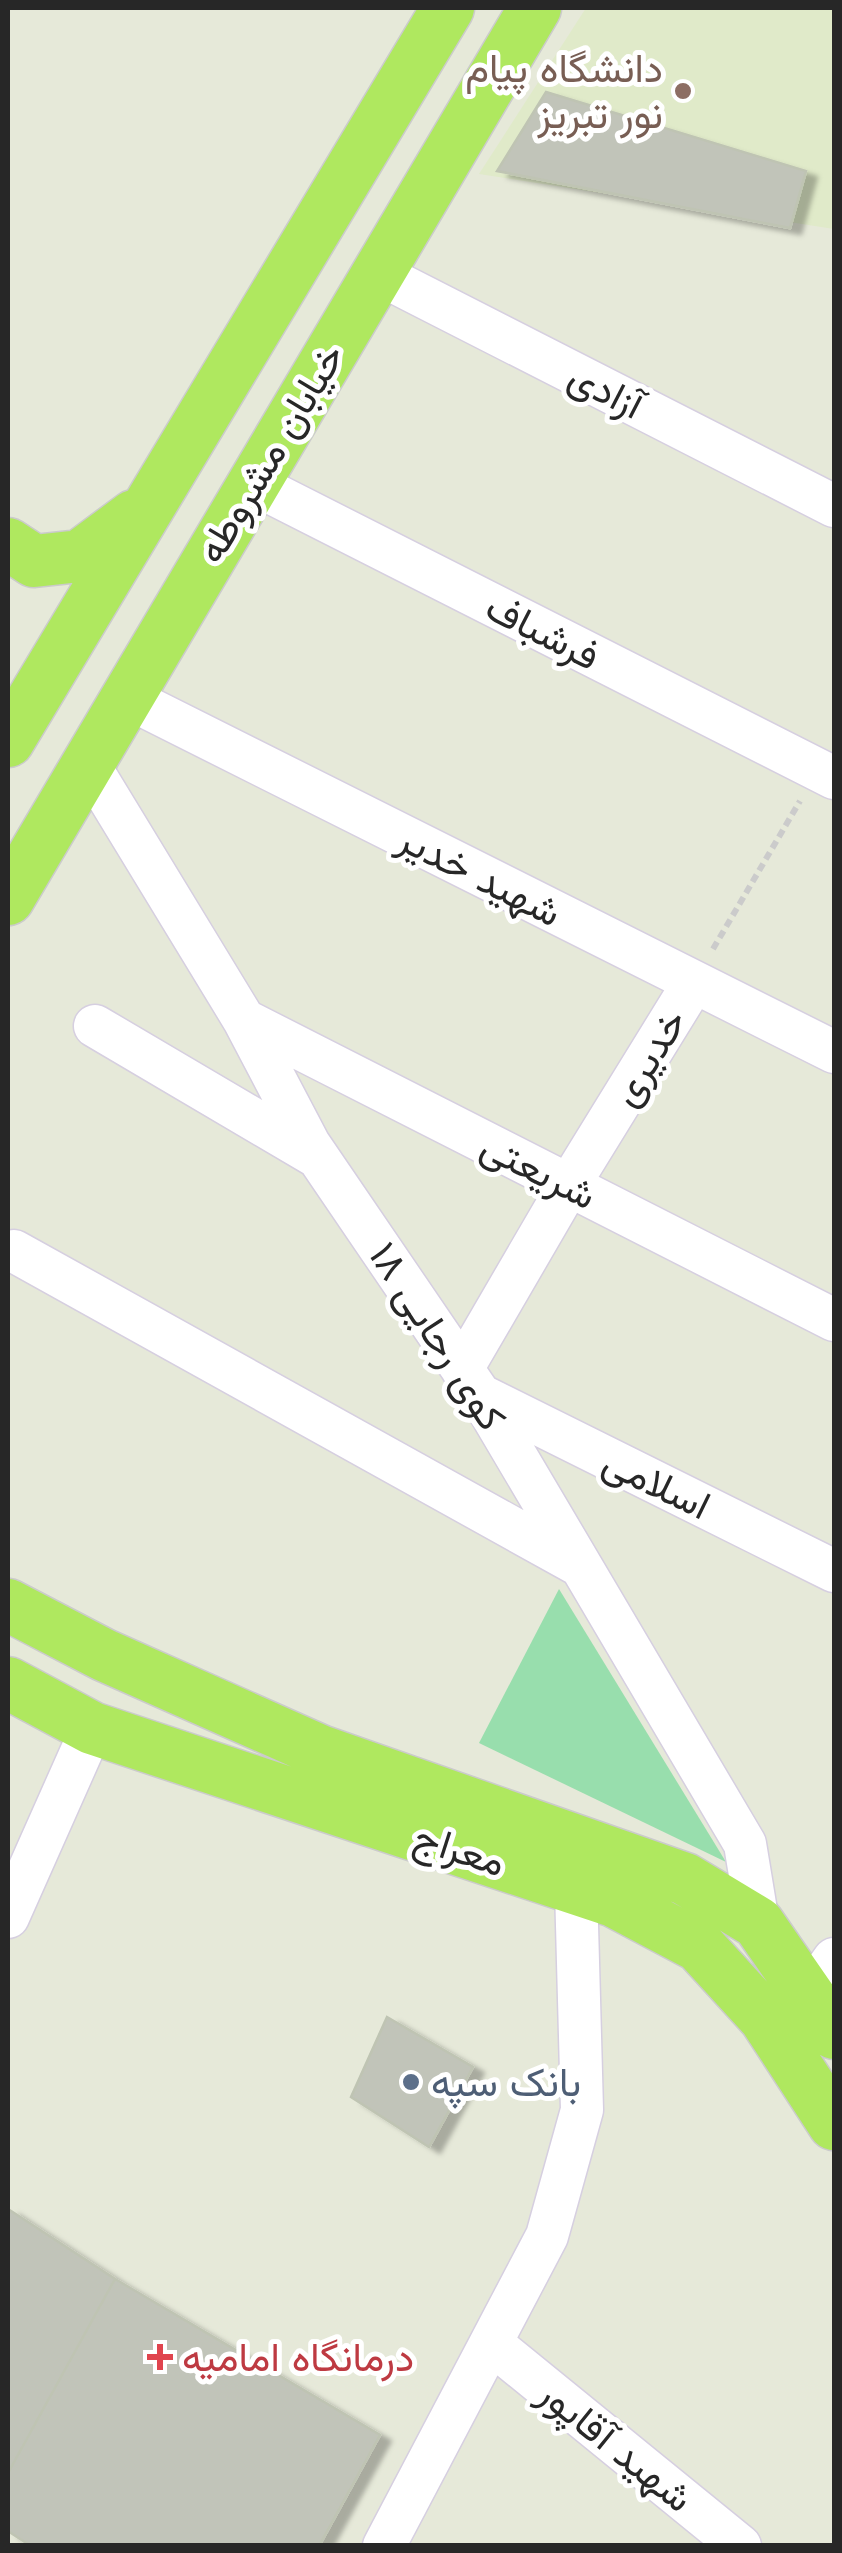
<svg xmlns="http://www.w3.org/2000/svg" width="842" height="2553" font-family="Jost,Vazirmatn,sans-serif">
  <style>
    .education { fill: #e0eac9 }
    .green { fill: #98dead }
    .building { fill: #c1c4b9; stroke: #bfc4b3; stroke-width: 2.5; filter: url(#shadow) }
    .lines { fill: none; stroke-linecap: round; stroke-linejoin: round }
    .minor-casing { stroke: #d6cfe0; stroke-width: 45 }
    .major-casing { stroke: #cbcbcb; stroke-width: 55 }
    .path { stroke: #cbcbcb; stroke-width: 6; stroke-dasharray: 8 5; stroke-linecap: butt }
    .minor { stroke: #fff; stroke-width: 42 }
    .major { stroke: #afe85f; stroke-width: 52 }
    .education-dot { fill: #8d6e63; stroke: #fff; stroke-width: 4 }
    .service-dot { fill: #5c6f8a; stroke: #fff; stroke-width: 4 }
    .health-dot { fill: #e0444e; stroke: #fff; stroke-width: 4 }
    .labels { text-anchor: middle; stroke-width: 10; stroke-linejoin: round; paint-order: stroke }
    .education-label { font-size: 40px; fill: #785e54; stroke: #fff; text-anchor: end }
    .street-label { font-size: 40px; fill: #272727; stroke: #fff }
    .service-label { font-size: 40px; fill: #4e5e75; stroke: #fff; text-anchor: start }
    .health-label { font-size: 40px; fill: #be3a42; stroke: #fff; text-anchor: start }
  </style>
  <defs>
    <filter id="shadow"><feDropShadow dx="11" dy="6" stdDeviation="2.5" flood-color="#0004"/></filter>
  </defs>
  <rect width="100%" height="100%" fill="#e6e9d9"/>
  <path class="education" d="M586 8H834V229L479 174Z"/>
  <path class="green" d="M559 1589 726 1862 479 1743Z"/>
  <path class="building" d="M546 92 806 171 790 228 497 171Z
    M387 2017 473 2067 429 2147 351 2097Z
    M8 2209 115 2279 8 2473Z
    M115 2279 380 2435 319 2546H31L8 2531V2473Z"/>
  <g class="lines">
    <g class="minor-casing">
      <path id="minor" d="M377 273 834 506
        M252 483 834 778
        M126 697 834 1052
        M87 762 244 1020 309 1144 480 1395 745 1844 758 1923
        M244 1020 834 1320
        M95 1026 314 1155
        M14 1251 577 1564
        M462 1369 569 1185 694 982
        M480 1395 834 1571
        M8 1917 92 1728
        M809 1994 834 1959
        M492 2344 740 2546
        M384 2546 547 2236 582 2110 576 1888"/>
    </g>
    <g class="major-casing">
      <path id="major" d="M8 544 34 561 80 556 134 516
        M8 741 448 8
        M8 899 535 8
        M8 1605 104 1655 320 1751 685 1879 758 1923 834 2033
        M8 1683 92 1728 614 1901 699 1946 765 2018 834 2124"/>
    </g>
    <path class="path" d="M713 949 800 801"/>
    <use href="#minor" class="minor"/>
    <use href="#major" class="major"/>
  </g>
  <circle class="education-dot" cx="683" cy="91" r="10"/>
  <circle class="service-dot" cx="411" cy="2082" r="10"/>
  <path class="health-dot" d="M155 2342h10v10h10v10h-10v10h-10v-10h-10v-10h10z"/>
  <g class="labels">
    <g class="education-label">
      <text x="663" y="82">دانشگاه پیام<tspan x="663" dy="46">نور تبریز</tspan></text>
    </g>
    <g class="street-label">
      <text transform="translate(606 390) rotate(27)" y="14">آزادی</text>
      <text transform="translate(270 453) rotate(-59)" y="14">خیابان مشروطه</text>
      <text transform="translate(543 631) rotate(27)" y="14">فرشباف</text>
      <text transform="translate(480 875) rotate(27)" y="14">شهید خدیر</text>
      <text transform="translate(648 1057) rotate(-58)" y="14">خدیری</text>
      <text transform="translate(539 1170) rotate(27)" y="14">شریعتی</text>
      <text transform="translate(438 1336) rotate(57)" y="14">کوی رجایی ۱۸</text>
      <text transform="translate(657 1483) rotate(26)" y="14">اسلامی</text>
      <text transform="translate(460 1849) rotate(18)" y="14">معراج</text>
      <text transform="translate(616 2445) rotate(39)" y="14">شهید آقاپور</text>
    </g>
    <g class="service-label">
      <text x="431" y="2096">بانک سپه</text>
    </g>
    <g class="health-label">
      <text x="182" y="2371">درمانگاه امامیه</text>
    </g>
  </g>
  <rect width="842" height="2553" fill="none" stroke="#272727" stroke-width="20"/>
</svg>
